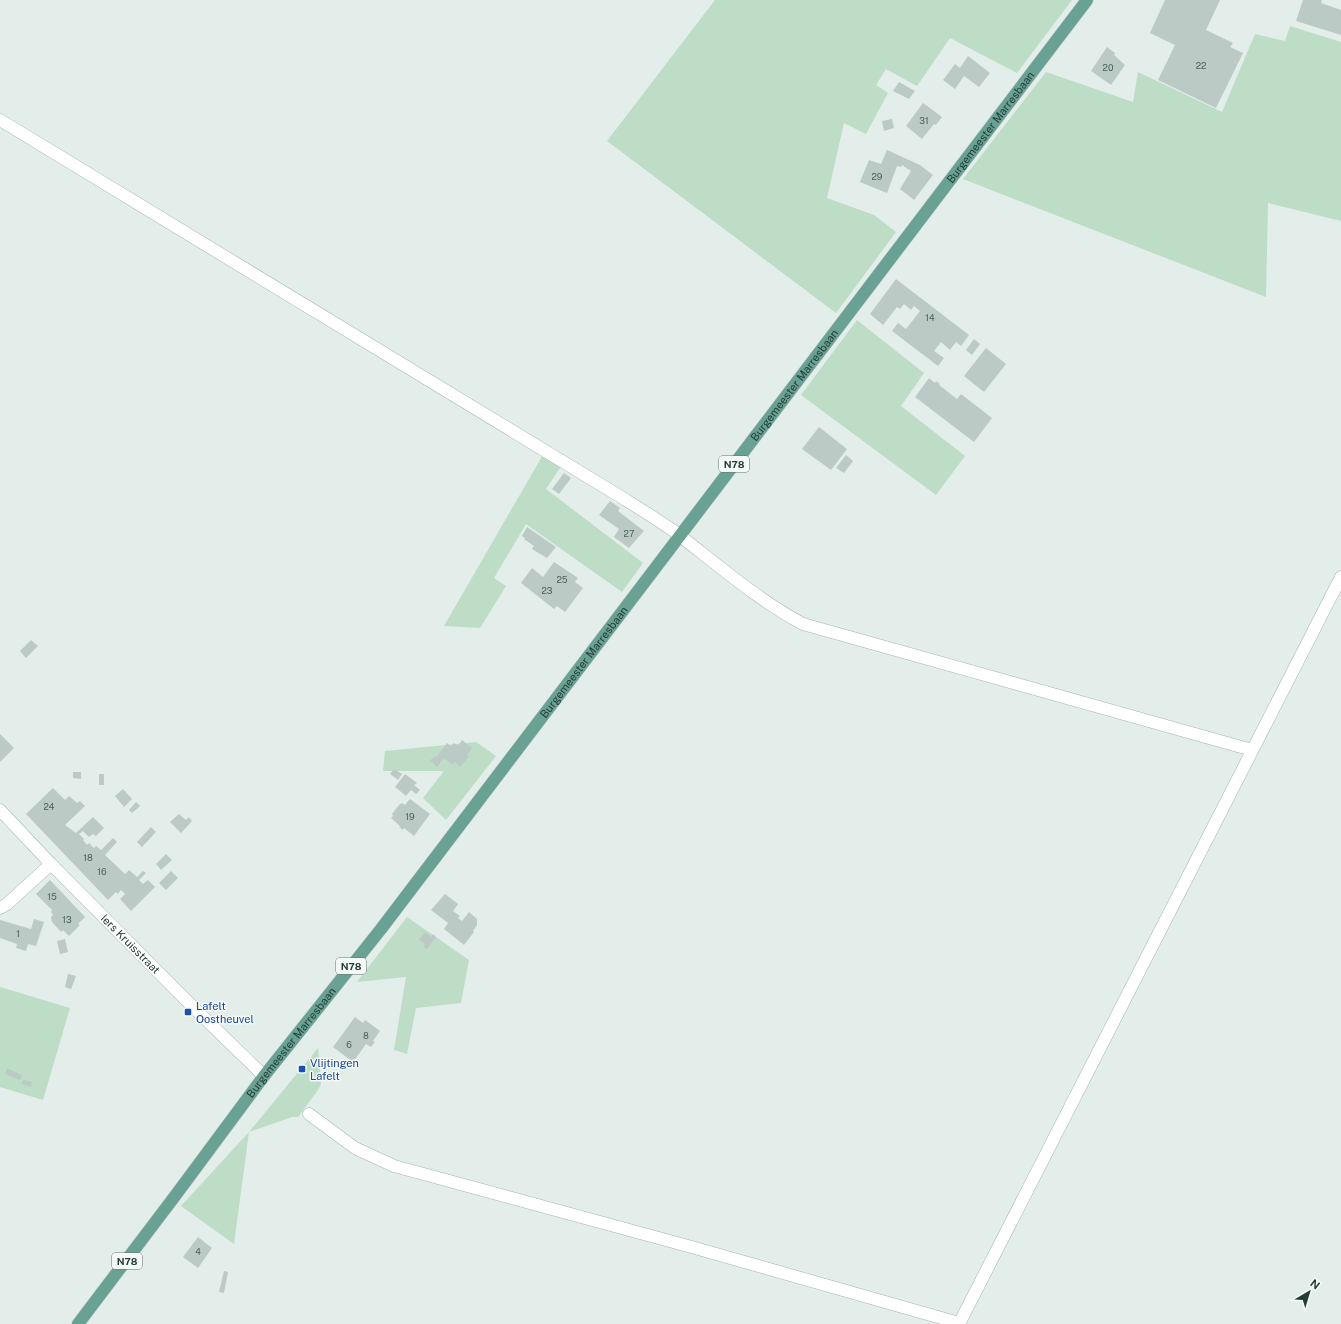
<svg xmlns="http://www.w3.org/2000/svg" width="1341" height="1324" font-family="'Public Sans',sans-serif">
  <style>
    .green { fill: #bdddc7 }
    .building { fill: #bccac5 }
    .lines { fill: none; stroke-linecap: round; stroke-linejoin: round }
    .minor-casing { stroke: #a6b5b0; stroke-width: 13 }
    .tertiary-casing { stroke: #a6b5b0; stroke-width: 13 }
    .primary-casing { stroke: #c1c9c7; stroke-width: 13 }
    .minor { stroke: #fff; stroke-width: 12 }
    .tertiary { stroke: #fff; stroke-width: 12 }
    .primary { stroke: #69a195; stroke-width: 12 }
    .transit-dot { fill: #1a4fb4; stroke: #f4f9f7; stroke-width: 1.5 }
    .labels { text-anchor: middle; stroke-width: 3; stroke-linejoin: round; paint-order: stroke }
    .number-label { font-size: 9px; fill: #49615b }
    .shield { fill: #f4f9f7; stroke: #627671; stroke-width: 1 }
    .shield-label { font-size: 10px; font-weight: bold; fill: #233e38 }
    .street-label { font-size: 11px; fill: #233e38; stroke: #f4f9f7 }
    .transit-label { font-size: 11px; fill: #164399; stroke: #f4f9f7; text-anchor: start }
  </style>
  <rect width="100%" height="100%" fill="#e3ede9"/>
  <path class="green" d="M715 0H1072L1017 73 950 38 917 86 886 69 876 85 888 93 866 134 844 123 827 198 874 215 896 232 836 313 607 141Z
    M1290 26 1341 42V221L1268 203 1266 297 963 179 1046 72 1133 102 1138 72 1222 112 1255 34 1285 41Z
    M857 320 924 373 901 406 965 456 936 495 801 395Z
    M544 453 562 465 546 489 643 563 622 592 526 524 494 578 506 586 480 628 444 626Z
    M476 742 496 756 446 820 423 798 444 771H383L385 751Z
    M407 917 469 960 461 1003 416 1008 407 1054 394 1050 406 977 357 982Z
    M0 987 70 1008 43 1100 0 1087Z
    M318 1048 321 1084 318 1090 298 1117H292L249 1132 234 1244 181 1206 249 1132Z"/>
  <path class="building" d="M1165 0H1220L1206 30 1233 43 1230 47 1243 53 1216 108 1158 80 1175 45 1150 33Z
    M1303 0H1322L1321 3 1341 10V35L1296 21Z
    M1107 47 1115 53 1114 55 1125 65 1111 85 1091 71Z
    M968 56 990 73 979 87 964 76 955 89 943 80 955 64 960 68Z
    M899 82 915 91 909 99 893 91Z
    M923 103 942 117 936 125 934 124 922 139 906 126Z
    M892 119 894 128 884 131 882 121Z
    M887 150 920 165 933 175 914 200 900 189 911 171 902 165 901 167 897 166 887 193 860 182 869 160 881 164Z
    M896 279 969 335 961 346 956 342 950 350 941 342 934 351 944 358 938 366 892 331 898 323 906 329 920 311 914 306 911 310 904 304 900 309 897 307 883 325 870 314Z
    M974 339 980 344 972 355 966 350Z
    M986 348 1006 364 984 392 964 376Z
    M929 378 935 383 936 381 940 384 939 385 957 399 961 394 992 418 974 442 915 397Z
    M819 427 847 449 831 470 802 449Z
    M846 455 853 461 844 473 836 468Z
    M564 473 571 478 559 494 552 489Z
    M610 501 620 508 618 511 644 531 629 548 614 537 619 529 599 515Z
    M527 527 556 547 547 558 532 549 534 546 524 539 525 538 522 536Z
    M554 562 578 578 575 582 583 588 565 612 557 606 554 609 521 583 532 568 543 577Z
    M31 640 38 646 26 658 20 651Z
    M0 734 14 748 0 762Z
    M462 740 472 748 467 755 469 756 460 767 455 762 453 765 444 758 437 767 430 760 437 756 447 743 451 746 454 743 458 746Z
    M394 769 402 774 398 780 390 774Z
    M73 772H81V779L73 778Z
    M99 774H104V785H99Z
    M405 774 417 783 414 785 420 790 416 794 411 790 406 796 395 787Z
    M53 788 65 800 69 796 77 803 80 801 85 806 65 825 76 833 93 817 104 828 96 836 93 834 89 837 83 831 79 834 84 839 83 840 87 845 89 843 94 848 96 846 101 850 113 838 117 842 105 855 125 874 129 870 137 877 143 871 146 873 139 880 143 884 148 880 155 887 131 911 120 899 125 894 121 890 118 894 116 892 108 900 26 814Z
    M123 789 132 799 124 807 115 796Z
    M410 799 430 814 414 836 404 828 403 830 399 827 400 826 391 818 393 816 392 814 399 805 402 803 405 805Z
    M136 802 140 806 132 813 129 810Z
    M179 814 186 820 189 817 192 821 181 833 170 822Z
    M151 827 156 832 142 847 137 842Z
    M166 854 172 860 161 870 156 864Z
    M171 871 178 878 166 890 159 883Z
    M50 880 85 917 78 924 80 925 69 936 63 930 61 932 52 922 51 917 53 915 51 912 52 910 36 894Z
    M445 894 458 904 453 911 460 916 458 918 462 921 469 912 477 919V925L473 931 474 932 464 945 444 929 448 923 431 910Z
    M34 919 44 922 36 946 28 944 26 951 16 948 17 944 0 938V920L31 929Z
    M425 932 431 937 433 934 436 937 427 949 423 947 425 944 419 940Z
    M65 939 68 952 60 954 57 941Z
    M68 974 76 976 71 989 65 987Z
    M355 1017 363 1023 365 1020 380 1031 373 1041 375 1042 371 1047 366 1044 353 1062 333 1047Z
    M7 1068 22 1075 20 1080 5 1074Z
    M23 1080 32 1082 31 1087 22 1084Z
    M198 1237 212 1248 198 1268 183 1257Z
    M224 1271 228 1272 224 1293 219 1292Z"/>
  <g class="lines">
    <g class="minor-casing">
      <path id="minor" d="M0 120 626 500C643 511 662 522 679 535 719 566 758 600 803 624L1252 750
        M0 908 7 904 51 864
        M309 1114 355 1148 394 1166 688 1246 959 1323
        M959 1324 1341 577"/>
    </g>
    <g class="tertiary-casing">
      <g id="tertiary">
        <path id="s1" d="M0 810 51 864 194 1008 264 1076"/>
      </g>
    </g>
    <g class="primary-casing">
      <g id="primary">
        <path id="s2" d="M78 1324 175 1196 264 1076 381 929 1087 0"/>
      </g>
    </g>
    <use href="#minor" class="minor"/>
    <use href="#tertiary" class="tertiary"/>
    <use href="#primary" class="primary"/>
  </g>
  <g class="transit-dot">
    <rect x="184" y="1008" width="8" height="8" rx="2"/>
    <rect x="298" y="1065" width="8" height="8" rx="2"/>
  </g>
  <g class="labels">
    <g class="number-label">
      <text x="1201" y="69">22</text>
      <text x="1108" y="71">20</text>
      <text x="924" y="124">31</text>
      <text x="877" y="180">29</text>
      <text x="930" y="321">14</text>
      <text x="629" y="537">27</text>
      <text x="562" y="583">25</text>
      <text x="547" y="594">23</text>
      <text x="49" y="810">24</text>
      <text x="410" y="820">19</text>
      <text x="88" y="861">18</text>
      <text x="102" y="875">16</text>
      <text x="52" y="900">15</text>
      <text x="67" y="923">13</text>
      <text x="18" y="937">1</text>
      <text x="366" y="1039">8</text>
      <text x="349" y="1048">6</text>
      <text x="198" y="1255">4</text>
    </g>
    <g class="shield">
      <rect x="719" y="456" width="30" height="16" rx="3"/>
      <rect x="336" y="958" width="30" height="16" rx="3"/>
      <rect x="112" y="1253" width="30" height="16" rx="3"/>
    </g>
    <g class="shield-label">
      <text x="734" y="468">N78</text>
      <text x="351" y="970">N78</text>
      <text x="127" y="1265">N78</text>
    </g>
    <g class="street-label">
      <text dy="4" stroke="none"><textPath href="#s2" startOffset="1505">Burgemeester Marresbaan</textPath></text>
      <text dy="4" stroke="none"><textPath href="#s2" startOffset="1181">Burgemeester Marresbaan</textPath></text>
      <text dy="4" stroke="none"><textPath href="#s2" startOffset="833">Burgemeester Marresbaan</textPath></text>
      <text dy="4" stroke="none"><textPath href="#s1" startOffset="187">Iers Kruisstraat</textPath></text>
      <text dy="4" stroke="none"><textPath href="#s2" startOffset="353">Burgemeester Marresbaan</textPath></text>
    </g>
    <g class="transit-label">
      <text x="196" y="1010">Lafelt<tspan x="196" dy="13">Oostheuvel</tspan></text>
      <text x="310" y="1067">Vlijtingen<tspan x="310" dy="13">Lafelt</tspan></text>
    </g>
  </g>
  <g transform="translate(1309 1292) rotate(38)" stroke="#f4f9f7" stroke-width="3" paint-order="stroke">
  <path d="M0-3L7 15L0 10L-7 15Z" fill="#233e38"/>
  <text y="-6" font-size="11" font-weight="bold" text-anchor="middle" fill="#233e38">N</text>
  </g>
</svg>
